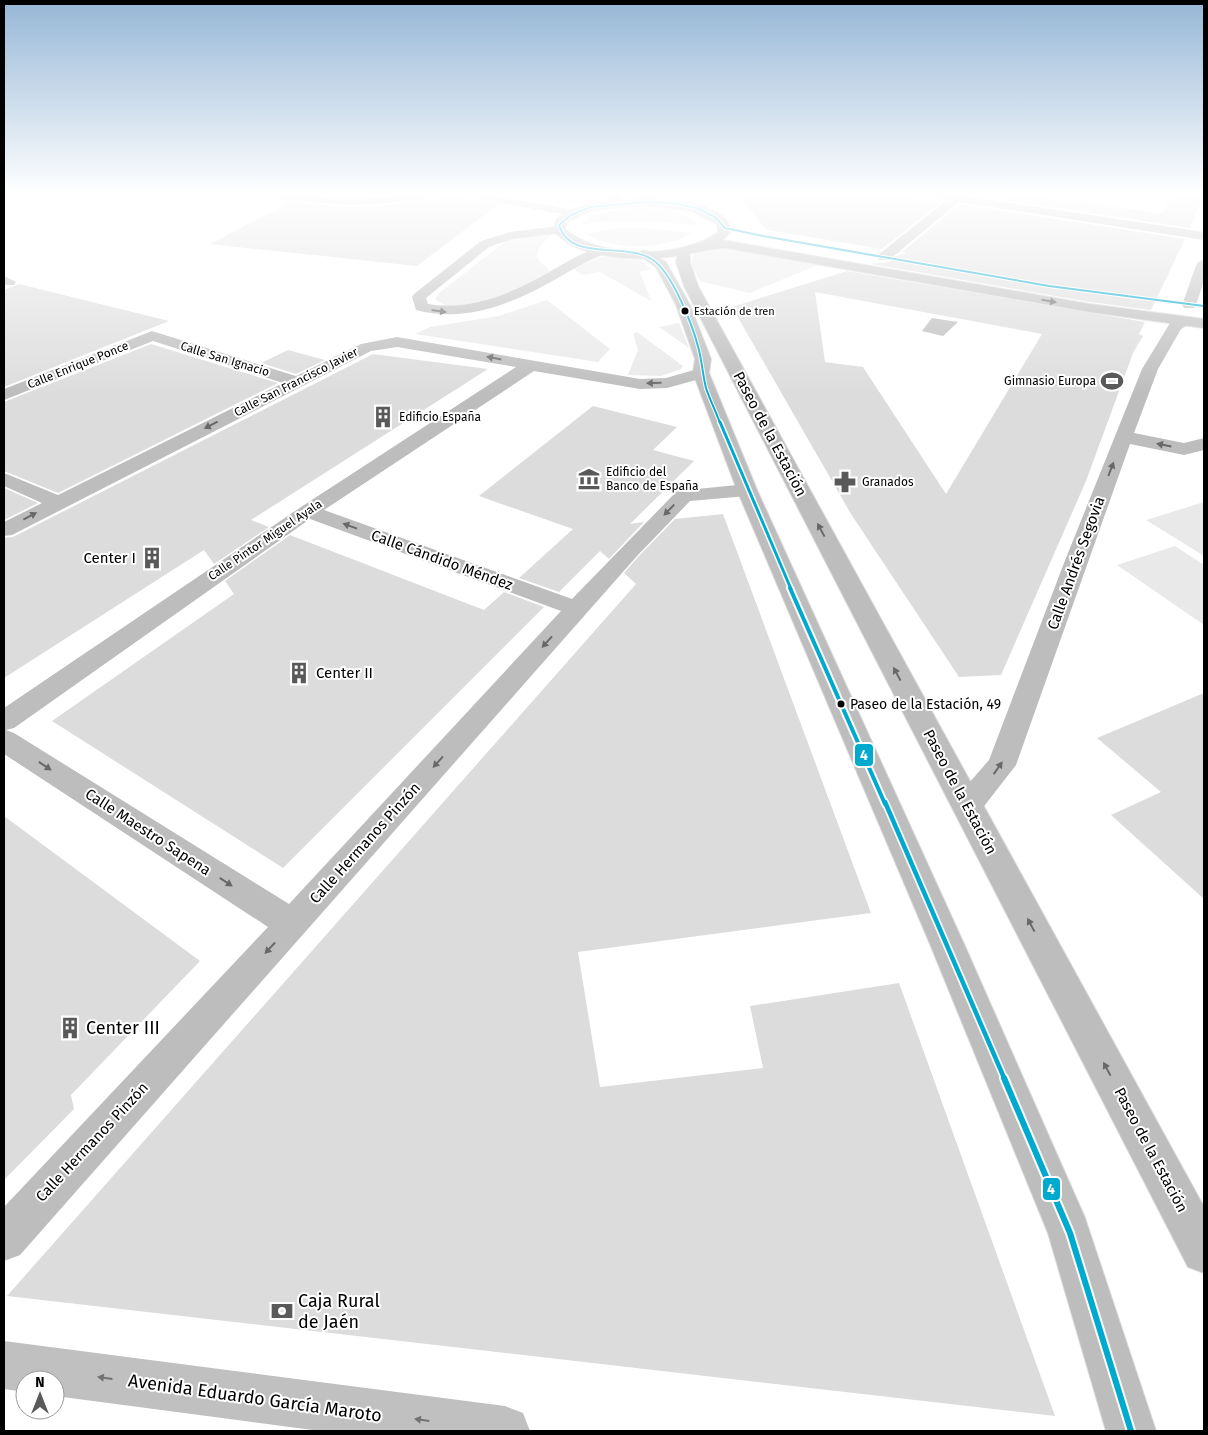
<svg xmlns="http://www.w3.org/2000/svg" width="1208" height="1435" font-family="'Fira Sans',sans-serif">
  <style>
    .green { fill: #e9e9e9 }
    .water { fill: #bbb }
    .building { fill: #dcdcdc; fill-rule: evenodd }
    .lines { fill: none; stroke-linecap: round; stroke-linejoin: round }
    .primary-casing { stroke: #dbdbdb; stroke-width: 2 }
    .highway-casing { stroke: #dbdbdb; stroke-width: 2 }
    .street { fill: #bdbdbd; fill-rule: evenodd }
    .secondary { fill: #c0c0c0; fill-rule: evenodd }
    .primary { fill: #bdbdbd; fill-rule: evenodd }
    .highway { fill: #bdbdbd; fill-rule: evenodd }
    .bus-1-far4-casing { stroke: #fff; stroke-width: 4 }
    .bus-1-far3-casing { stroke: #fff; stroke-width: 6 }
    .bus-1-far2-casing { stroke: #fff; stroke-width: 8 }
    .bus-1-far1-casing { stroke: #fff; stroke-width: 8 }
    .bus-1-casing { stroke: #fff; stroke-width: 10 }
    .bus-1-far4 { stroke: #00a9ce; stroke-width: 2 }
    .bus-1-far3 { stroke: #00a9ce; stroke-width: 3 }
    .bus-1-far2 { stroke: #00a9ce; stroke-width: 4 }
    .bus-1-far1 { stroke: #00a9ce; stroke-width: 4.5 }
    .bus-1 { stroke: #00a9ce; stroke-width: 6 }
    .oneway { fill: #686868 }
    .oneway2 { fill: #737373 }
    .bus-dot { fill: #000; stroke: #fff; stroke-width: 2 }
    .labels { text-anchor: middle; stroke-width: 4; stroke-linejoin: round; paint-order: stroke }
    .far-bus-label { font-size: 11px; fill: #000; stroke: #fff; text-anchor: start }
    .far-street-label { font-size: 12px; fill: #000; stroke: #fff }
    .far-poi-label { font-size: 12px; fill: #000; stroke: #fff; text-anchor: start }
    .bus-label { font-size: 14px; fill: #000; stroke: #fff; text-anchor: start }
    .street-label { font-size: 15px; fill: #000; stroke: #fff }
    .poi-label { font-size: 15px; fill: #000; stroke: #fff; text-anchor: end }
    .near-poi-label { font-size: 18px; fill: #000; stroke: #fff; text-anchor: start }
    .near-street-label { font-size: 18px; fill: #000; stroke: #fff }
    .line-badge { stroke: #fff; stroke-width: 2 }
    .badge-label { font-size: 14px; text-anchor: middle; font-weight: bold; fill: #fff }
  </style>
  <rect width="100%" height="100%" fill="#fff"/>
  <path class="green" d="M530 194H609L610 197C588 211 553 199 530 194Z
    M652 194H704L711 204 709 207H703Z
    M619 209C645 208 676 206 697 223L696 225C657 222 619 217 581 225L591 216Z
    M617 228H643L692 233C665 250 615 251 587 234Z
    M552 235C543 243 537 246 537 258L550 271C526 286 461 321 435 299L440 292 510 238Z
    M733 248 817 265 750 293 700 281C678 246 705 249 733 248Z
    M618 256 641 261 651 269 640 272 651 301 600 272 582 275 569 266 592 258Z
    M547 300 610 349 598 362 415 334 430 327 499 316Z
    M679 323 689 348 659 327Z
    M637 332 683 366 681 369 661 376 628 375 638 350 633 334Z
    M1204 502V556L1146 520Z
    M1175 546 1204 565V625L1117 565Z"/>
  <path class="water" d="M932 318 958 322 943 336 922 331Z"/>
  <path class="building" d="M310 194H409L344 197Z
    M441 194H463L470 199 499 204 417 266 210 244 290 202 344 207 382 206 434 199Z
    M737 194H891L943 201 882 249 767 230Z
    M988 194H1029L1162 214 1174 194H1204L1190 228 985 197Z
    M960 204 1185 239 1151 310 1090 302 871 264 889 262 896 256 907 253 902 252Z
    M847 271 1145 322 1139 334 1143 336 1133 353 1086 481 1001 675 959 677 851 514 732 307ZM815 292 1042 334 946 494 863 367 825 362Z
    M19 284 169 321 4 387V290Z
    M151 344 278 383 58 493 4 471V402Z
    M288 350 325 360 296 374 261 363Z
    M373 354 488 369 251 520 269 527 214 564 204 550 4 678V538L13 537Z
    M593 406 677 427 653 450 694 461 630 524 644 522 609 559 600 551 559 592 519 578 573 529 479 496Z
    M4 488 38 503 4 520Z
    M723 514 871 913 578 952 600 1087 763 1068 750 1006 899 983 1055 1416 7 1296 636 584 624 573 638 557 675 519Z
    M290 535 484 610 504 592 544 607 283 868 52 721 234 594 225 581Z
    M1204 693V899L1111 815 1161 792 1097 738Z
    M4 816 200 961 71 1095 74 1109 4 1180Z"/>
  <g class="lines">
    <g class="primary-casing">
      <path id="primary" d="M613 194H623L615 206H607L605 204Z
        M636 194H648L659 203 653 206Z
        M684 247 690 251V262L698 286 1204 1207V1273L1188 1267 684 286 676 262 678 251Z
        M643 250 666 262 690 305 711 359 709 373 757 490 964 944 1085 1218 1156 1431H1106L1048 1233 930 944 737 490 693 373 695 359 676 305 656 267 637 254Z"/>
    </g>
    <g class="highway-casing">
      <path id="highway" d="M642 199C669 200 710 199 729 223L730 233 722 240 1090 304 1204 319V328L1090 312 725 248C706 249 688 255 668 257 635 261 575 259 553 230L557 218C582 201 612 200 642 199ZM642 205 692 211 717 224 718 232C683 259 598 259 565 229L567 222 592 210Z"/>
    </g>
    <path class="street" d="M258 194H294L344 199 439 194 434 197 382 204 344 205 263 197Z
      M465 194H486L572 210 578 213 572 216 470 197Z
      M926 194H966L965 196 1204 232V240L959 202 889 260H879L878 257 879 254 947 200 927 196Z
      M559 226 565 230 563 233 512 239 489 247 426 298 428 304C473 311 512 293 551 271 568 261 584 251 603 247L609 251 608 254C588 258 573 270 556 279 512 304 466 323 416 310L412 297 414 294 481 241 510 232Z
      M1204 259V281L1196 305 1194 308H1184L1182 305 1197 263Z
      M4 276 16 282 14 285H4Z
      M1186 318 1193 322 1181 329 1158 369 1134 433 1184 443 1204 438V450L1184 455 1130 444 1016 765 978 814 967 818 956 814 952 806 956 798 989 760 1064 563 1142 369 1170 323Z
      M152 331 296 376 361 344 397 337 640 379 666 378 701 368 707 369 709 373 707 377 667 388 640 389 534 371 324 510 572 599 677 491 747 484 754 486 757 490 754 494 747 496 690 501 637 556 20 1255 4 1261V1207L268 927 4 754V708L301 507 516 367 397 347 371 351 12 535 4 536V522L42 503 4 486V473L58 495 283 383 153 341 4 400V389ZM310 519 561 611 289 904 14 733 6 730 14 728Z"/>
    <path class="secondary" d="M4 1341 505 1406 523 1413 530 1431H320L55 1396V1380H25V1392L4 1389Z"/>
    <use href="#primary" class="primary"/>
    <use href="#highway" class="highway"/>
    <g class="bus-1-far4-casing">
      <path id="bus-1-far4" d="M720 423C716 412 710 400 706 388 703 376 702 363 699 350 693 326 673 274 653 260 627 241 570 263 559 225L571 215 591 207 644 202 672 203 697 208 715 217 725 228 763 236 1049 286 1204 306"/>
    </g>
    <g class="bus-1-far3-casing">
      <path id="bus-1-far3" d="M720 422 791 589"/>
    </g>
    <g class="bus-1-far2-casing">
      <path id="bus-1-far2" d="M790 588 885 804"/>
    </g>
    <g class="bus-1-far1-casing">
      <path id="bus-1-far1" d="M885 802 1005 1080"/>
    </g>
    <g class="bus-1-casing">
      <path id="bus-1" d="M1004 1078 1070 1233 1131 1431"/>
    </g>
    <use href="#bus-1-far4" class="bus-1-far4"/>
    <use href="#bus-1-far3" class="bus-1-far3"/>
    <use href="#bus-1-far2" class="bus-1-far2"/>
    <use href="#bus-1-far1" class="bus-1-far1"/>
    <use href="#bus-1" class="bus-1"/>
  </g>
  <defs><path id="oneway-solid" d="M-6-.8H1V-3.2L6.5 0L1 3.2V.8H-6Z" transform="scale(1.25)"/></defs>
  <g class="oneway">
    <use href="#oneway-solid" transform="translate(1049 301) rotate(10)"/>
    <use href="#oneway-solid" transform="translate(439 311) rotate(8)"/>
    <use href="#oneway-solid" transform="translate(494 358) rotate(-169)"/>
    <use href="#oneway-solid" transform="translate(654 383) rotate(178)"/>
    <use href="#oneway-solid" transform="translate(211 425) rotate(153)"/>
    <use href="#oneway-solid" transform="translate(1164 445) rotate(-169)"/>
    <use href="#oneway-solid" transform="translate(1111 469) rotate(-69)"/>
    <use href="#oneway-solid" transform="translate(669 510) rotate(134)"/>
    <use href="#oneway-solid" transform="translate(30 516) rotate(-28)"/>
    <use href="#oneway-solid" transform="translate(350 526) rotate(-160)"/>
    <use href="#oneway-solid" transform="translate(821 530) rotate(-118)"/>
    <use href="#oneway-solid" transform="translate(547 642) rotate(132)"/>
    <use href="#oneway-solid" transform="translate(897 674) rotate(-118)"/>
    <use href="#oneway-solid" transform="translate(438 762) rotate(132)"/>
    <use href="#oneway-solid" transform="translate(45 766) rotate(33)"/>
    <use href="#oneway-solid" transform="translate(998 768) rotate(-55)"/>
    <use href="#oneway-solid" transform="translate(226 882) rotate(33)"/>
    <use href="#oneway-solid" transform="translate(1031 925) rotate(-118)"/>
    <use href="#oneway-solid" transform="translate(270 948) rotate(133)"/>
    <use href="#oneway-solid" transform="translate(1107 1069) rotate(-118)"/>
  </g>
  <g class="oneway2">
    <use href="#oneway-solid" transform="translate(105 1378) rotate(-172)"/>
    <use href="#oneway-solid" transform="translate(422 1420) rotate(-172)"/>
  </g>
  <linearGradient id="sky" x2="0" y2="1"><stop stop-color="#96b7d6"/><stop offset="0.49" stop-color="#fff"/><stop offset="1" stop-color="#fff" stop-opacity="0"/></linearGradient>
  <rect width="1208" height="395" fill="url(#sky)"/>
  <defs>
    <g id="stadium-bare" transform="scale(1.725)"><path d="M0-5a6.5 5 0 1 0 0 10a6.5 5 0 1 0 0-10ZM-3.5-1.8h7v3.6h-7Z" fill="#595959" stroke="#fff" stroke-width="2.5" paint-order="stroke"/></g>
    <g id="building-bare" transform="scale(1.725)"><path d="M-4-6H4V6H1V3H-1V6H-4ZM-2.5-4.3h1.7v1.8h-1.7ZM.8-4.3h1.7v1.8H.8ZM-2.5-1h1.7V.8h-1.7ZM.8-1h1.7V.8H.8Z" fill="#595959" stroke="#fff" stroke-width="2.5" paint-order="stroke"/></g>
    <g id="museum-bare" transform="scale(1.725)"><path d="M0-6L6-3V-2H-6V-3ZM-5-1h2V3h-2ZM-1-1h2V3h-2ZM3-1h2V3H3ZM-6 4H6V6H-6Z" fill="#595959" stroke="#fff" stroke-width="2.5" paint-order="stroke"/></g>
    <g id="pharmacy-bare" transform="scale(1.725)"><path d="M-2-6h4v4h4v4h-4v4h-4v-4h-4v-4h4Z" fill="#595959" stroke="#fff" stroke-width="2.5" paint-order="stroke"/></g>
    <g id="bank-bare" transform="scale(1.725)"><path d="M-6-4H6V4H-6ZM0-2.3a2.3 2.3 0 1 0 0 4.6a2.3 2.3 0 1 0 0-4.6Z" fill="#595959" stroke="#fff" stroke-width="2.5" paint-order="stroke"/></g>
  </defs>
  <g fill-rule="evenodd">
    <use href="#stadium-bare" x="1112" y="381"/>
    <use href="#building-bare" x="383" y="417"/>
    <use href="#museum-bare" x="589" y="479"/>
    <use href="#pharmacy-bare" x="845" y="482"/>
    <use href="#building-bare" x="152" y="558"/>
    <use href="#building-bare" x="299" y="673"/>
    <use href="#building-bare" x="70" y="1028"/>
    <use href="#bank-bare" x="282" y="1311"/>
  </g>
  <g class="bus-dot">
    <circle cx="685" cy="311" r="4.5"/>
    <circle cx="841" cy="704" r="4.5"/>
  </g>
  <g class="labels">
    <g class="far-bus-label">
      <text x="694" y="315">Estación de tren</text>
    </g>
    <g class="far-street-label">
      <text transform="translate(225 359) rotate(17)" y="4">Calle San Ignacio</text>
      <text transform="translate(78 365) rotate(-22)" y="4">Calle Enrique Ponce</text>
      <text transform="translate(296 382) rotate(-27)" y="4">Calle San Francisco Javier</text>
      <text transform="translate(265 540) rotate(-34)" y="4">Calle Pintor Miguel Ayala</text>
    </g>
    <g class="far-poi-label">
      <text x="1096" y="385" text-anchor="end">Gimnasio Europa</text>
      <text x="399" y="421">Edificio España</text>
      <text x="606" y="476">Edificio del<tspan x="606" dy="14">Banco de España</tspan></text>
      <text x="862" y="486">Granados</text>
    </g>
    <g class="bus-label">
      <text x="850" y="709">Paseo de la Estación, 49</text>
    </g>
    <g class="street-label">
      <text transform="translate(770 434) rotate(62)" y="5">Paseo de la Estación</text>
      <text transform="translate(442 560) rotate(20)" y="5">Calle Cándido Méndez</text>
      <text transform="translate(1076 563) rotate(-70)" y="5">Calle Andrés Segovia</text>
      <text transform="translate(960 792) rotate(62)" y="5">Paseo de la Estación</text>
      <text transform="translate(148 832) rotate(33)" y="5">Calle Maestro Sapena</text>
      <text transform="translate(365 843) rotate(-48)" y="5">Calle Hermanos Pinzón</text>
      <text transform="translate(92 1142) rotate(-47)" y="5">Calle Hermanos Pinzón</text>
      <text transform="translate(1151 1150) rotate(62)" y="5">Paseo de la Estación</text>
    </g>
    <g class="poi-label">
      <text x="136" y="563">Center I</text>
      <text x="316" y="678" text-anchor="start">Center II</text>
    </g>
    <g class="near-poi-label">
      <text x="86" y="1034">Center III</text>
      <text x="298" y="1307">Caja Rural<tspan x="298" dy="21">de Jaén</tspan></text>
    </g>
    <g class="near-street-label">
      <text transform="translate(255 1398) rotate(8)" y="6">Avenida Eduardo García Maroto</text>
    </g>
  </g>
  <g class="line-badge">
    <rect x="854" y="743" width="20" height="24" rx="5" fill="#00a9ce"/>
    <rect x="1042" y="1177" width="19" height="24" rx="5" fill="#00a9ce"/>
  </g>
  <g class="badge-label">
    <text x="864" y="760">4</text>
    <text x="1051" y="1194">4</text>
  </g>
  <rect width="1208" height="1435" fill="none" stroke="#000000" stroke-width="10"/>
  <g transform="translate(40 1395)"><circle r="24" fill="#ffffff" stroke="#999999"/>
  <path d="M0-4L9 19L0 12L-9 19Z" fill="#595959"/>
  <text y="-8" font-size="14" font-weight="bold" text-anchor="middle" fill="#000000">N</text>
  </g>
</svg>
